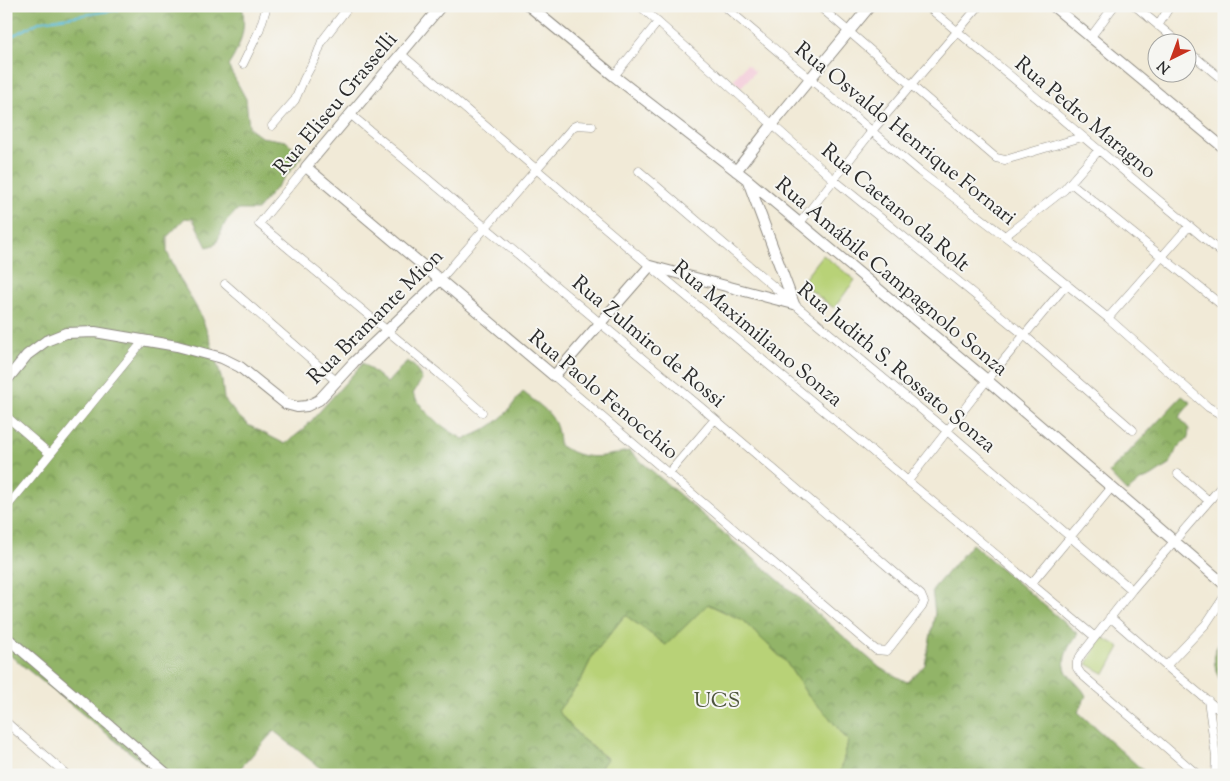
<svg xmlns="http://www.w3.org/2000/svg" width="1230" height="781" font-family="'Sorts Mill Goudy',serif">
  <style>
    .built { fill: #f4cfdc }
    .green { fill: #b8d277; stroke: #727e51 }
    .forest { fill: url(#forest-crowns); stroke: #5e704a }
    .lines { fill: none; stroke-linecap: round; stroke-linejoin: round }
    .stream { stroke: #5dbddb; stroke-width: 2 }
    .street-casing { stroke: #8e8a81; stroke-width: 9 }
    .secondary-casing { stroke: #8e8a81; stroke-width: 12 }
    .street { stroke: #fff; stroke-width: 8 }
    .secondary { stroke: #fff; stroke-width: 10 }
    .labels { text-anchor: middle; stroke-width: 4; stroke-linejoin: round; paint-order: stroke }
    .street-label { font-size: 21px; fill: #2b2b2b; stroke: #f6f6f2 }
    .park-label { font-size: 21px; fill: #4e553e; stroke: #f6f6f2 }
  </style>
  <defs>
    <pattern id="forest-crowns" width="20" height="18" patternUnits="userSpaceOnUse" patternTransform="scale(1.25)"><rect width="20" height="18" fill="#92b468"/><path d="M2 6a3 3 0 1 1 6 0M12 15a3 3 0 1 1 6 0" fill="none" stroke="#779356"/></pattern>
  </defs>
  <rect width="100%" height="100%" fill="#f6f6f2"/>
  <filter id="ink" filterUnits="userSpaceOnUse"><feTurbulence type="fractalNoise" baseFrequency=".02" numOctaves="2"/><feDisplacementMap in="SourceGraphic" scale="10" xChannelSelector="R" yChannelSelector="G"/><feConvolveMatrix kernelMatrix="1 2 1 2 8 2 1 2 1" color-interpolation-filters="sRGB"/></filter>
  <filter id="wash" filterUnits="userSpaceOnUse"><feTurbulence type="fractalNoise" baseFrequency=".0096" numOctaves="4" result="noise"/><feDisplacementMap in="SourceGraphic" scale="20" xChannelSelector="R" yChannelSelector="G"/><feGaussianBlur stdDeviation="1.12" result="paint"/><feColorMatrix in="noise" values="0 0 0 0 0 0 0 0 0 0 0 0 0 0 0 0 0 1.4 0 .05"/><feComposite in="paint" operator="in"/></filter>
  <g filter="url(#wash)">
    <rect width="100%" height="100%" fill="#f1ead7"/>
    <path class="built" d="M747 64 755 72 741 87 733 80Z"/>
    <path class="green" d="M823 255 855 280 834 308 801 283Z
      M707 604 742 620 786 662 809 697 829 717 848 741 840 775H595L607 758 581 738 558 711 580 682 593 655 625 615 666 645Z
      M1102 637 1120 647 1105 674 1087 664Z"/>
    <path class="forest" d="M6 6H242C247 28 240 48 228 66L246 99 249 128 261 137 286 141 302 157 257 210H237L225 223 216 244 207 247 193 219 185 218 167 237V252L180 279 199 312 209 336 222 381 224 399 237 415 248 425 285 444 304 429 363 363 387 383 407 361 415 367 422 379 413 394C425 415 442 427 463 439 481 433 495 425 508 411 513 405 517 398 523 392 544 409 559 415 559 445 587 462 599 457 629 451L880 668 907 682 925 665 935 613 932 590 972 544 1078 634C1069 645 1059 660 1068 674 1074 682 1082 687 1086 696L1078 712 1148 775H840L848 741 829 717 809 697 786 662 742 620 708 604 666 645 625 615 593 655 580 682 558 711 581 738 607 759 595 775H329L274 731 234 775H158L6 652Z
      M1182 396 1191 403 1179 417 1189 429 1188 438 1176 450 1170 464 1152 476 1140 481 1127 492 1109 473Z
      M1223 639 1224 640V684C1213 674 1210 649 1223 639Z"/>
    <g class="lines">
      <path class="stream" d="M6 39 41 21 118 10 121 6"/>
    </g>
  </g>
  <g filter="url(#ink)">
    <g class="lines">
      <g class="street-casing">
        <path id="street" d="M640 6 833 179 1024 335 1133 430
          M724 6 920 172 1035 259 1108 318 1208 407 1224 416
          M819 6 996 158 1005 160 1082 137
          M927 6 1224 255
          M1135 6 1178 42
          M1158 26 1170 6
          M1090 38 1114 6
          M1188 51 1224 81
          M401 54 650 266 1095 637
          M243 64 259 31 267 6
          M614 76 658 22
          M350 114 715 419 921 595 924 602 922 607 887 651 876 650 554 376
          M272 126 295 100 304 79 317 55 322 41 349 6
          M306 167 259 224 438 373 482 412
          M639 171 794 304 947 431 1132 590
          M1071 183 1224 307
          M799 224 872 131 979 6
          M1005 236 1064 190 1098 151
          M440 280 573 127 577 125 592 126
          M225 284 336 381
          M1108 318 1189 226
          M6 416 50 454
          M668 474 715 419
          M1178 474 1209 501 1132 590 1081 655 1077 662V668L1081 674 1198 775
          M908 481 987 380 1067 284
          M1209 501 1220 488
          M6 508 144 340
          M1031 584 1112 487
          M1110 617 1166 666 1224 714
          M1166 666 1206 624 1224 597
          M1208 700 1216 757 1215 775
          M6 722 67 775"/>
      </g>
      <g class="secondary-casing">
        <path id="secondary" d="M441 6 306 167 554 376 650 266 794 304
          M529 6 614 76 748 180 987 380 1224 584
          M1053 6 1224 148
          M736 171 772 125 870 6
          M748 181 794 304
          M6 381 27 355 46 341 66 333 95 332 177 346 222 358 240 367 286 404 297 407 307 406 319 400 354 362 440 280
          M6 637 168 775"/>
      </g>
      <use href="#street" class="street"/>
      <use href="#secondary" class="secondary"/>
    </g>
  </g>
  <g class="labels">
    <g class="street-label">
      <text transform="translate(335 103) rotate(-50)" y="7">Rua Eliseu Grasselli</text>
      <text transform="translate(1086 117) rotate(40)" y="7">Rua Pedro Maragno</text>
      <text transform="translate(906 133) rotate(39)" y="7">Rua Osvaldo Henrique Fornari</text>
      <text transform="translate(896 207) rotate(40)" y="7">Rua Caetano da Rolt</text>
      <text transform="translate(892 276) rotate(40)" y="7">Rua Amábile Campagnolo Sonza</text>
      <text transform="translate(375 316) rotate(-45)" y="7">Rua Bramante Mion</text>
      <text transform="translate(758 333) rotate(40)" y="7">Rua Maximiliano Sonza</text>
      <text transform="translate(649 341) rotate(40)" y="7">Rua Zulmiro de Rossi</text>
      <text transform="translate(897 367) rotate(40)" y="7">Rua Judith S. Rossato Sonza</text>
      <text transform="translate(604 394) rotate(40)" y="7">Rua Paolo Fenocchio</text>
    </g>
    <g class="park-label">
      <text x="717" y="707">UCS</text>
    </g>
  </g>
  <rect width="1230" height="781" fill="none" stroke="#f6f6f2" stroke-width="25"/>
  <g transform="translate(1172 58) rotate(222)"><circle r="24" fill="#f6f6f2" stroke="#a5a5a2"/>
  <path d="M0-4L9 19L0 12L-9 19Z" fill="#c8321e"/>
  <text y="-8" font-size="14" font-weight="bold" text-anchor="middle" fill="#2b2b2b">N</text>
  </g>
</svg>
